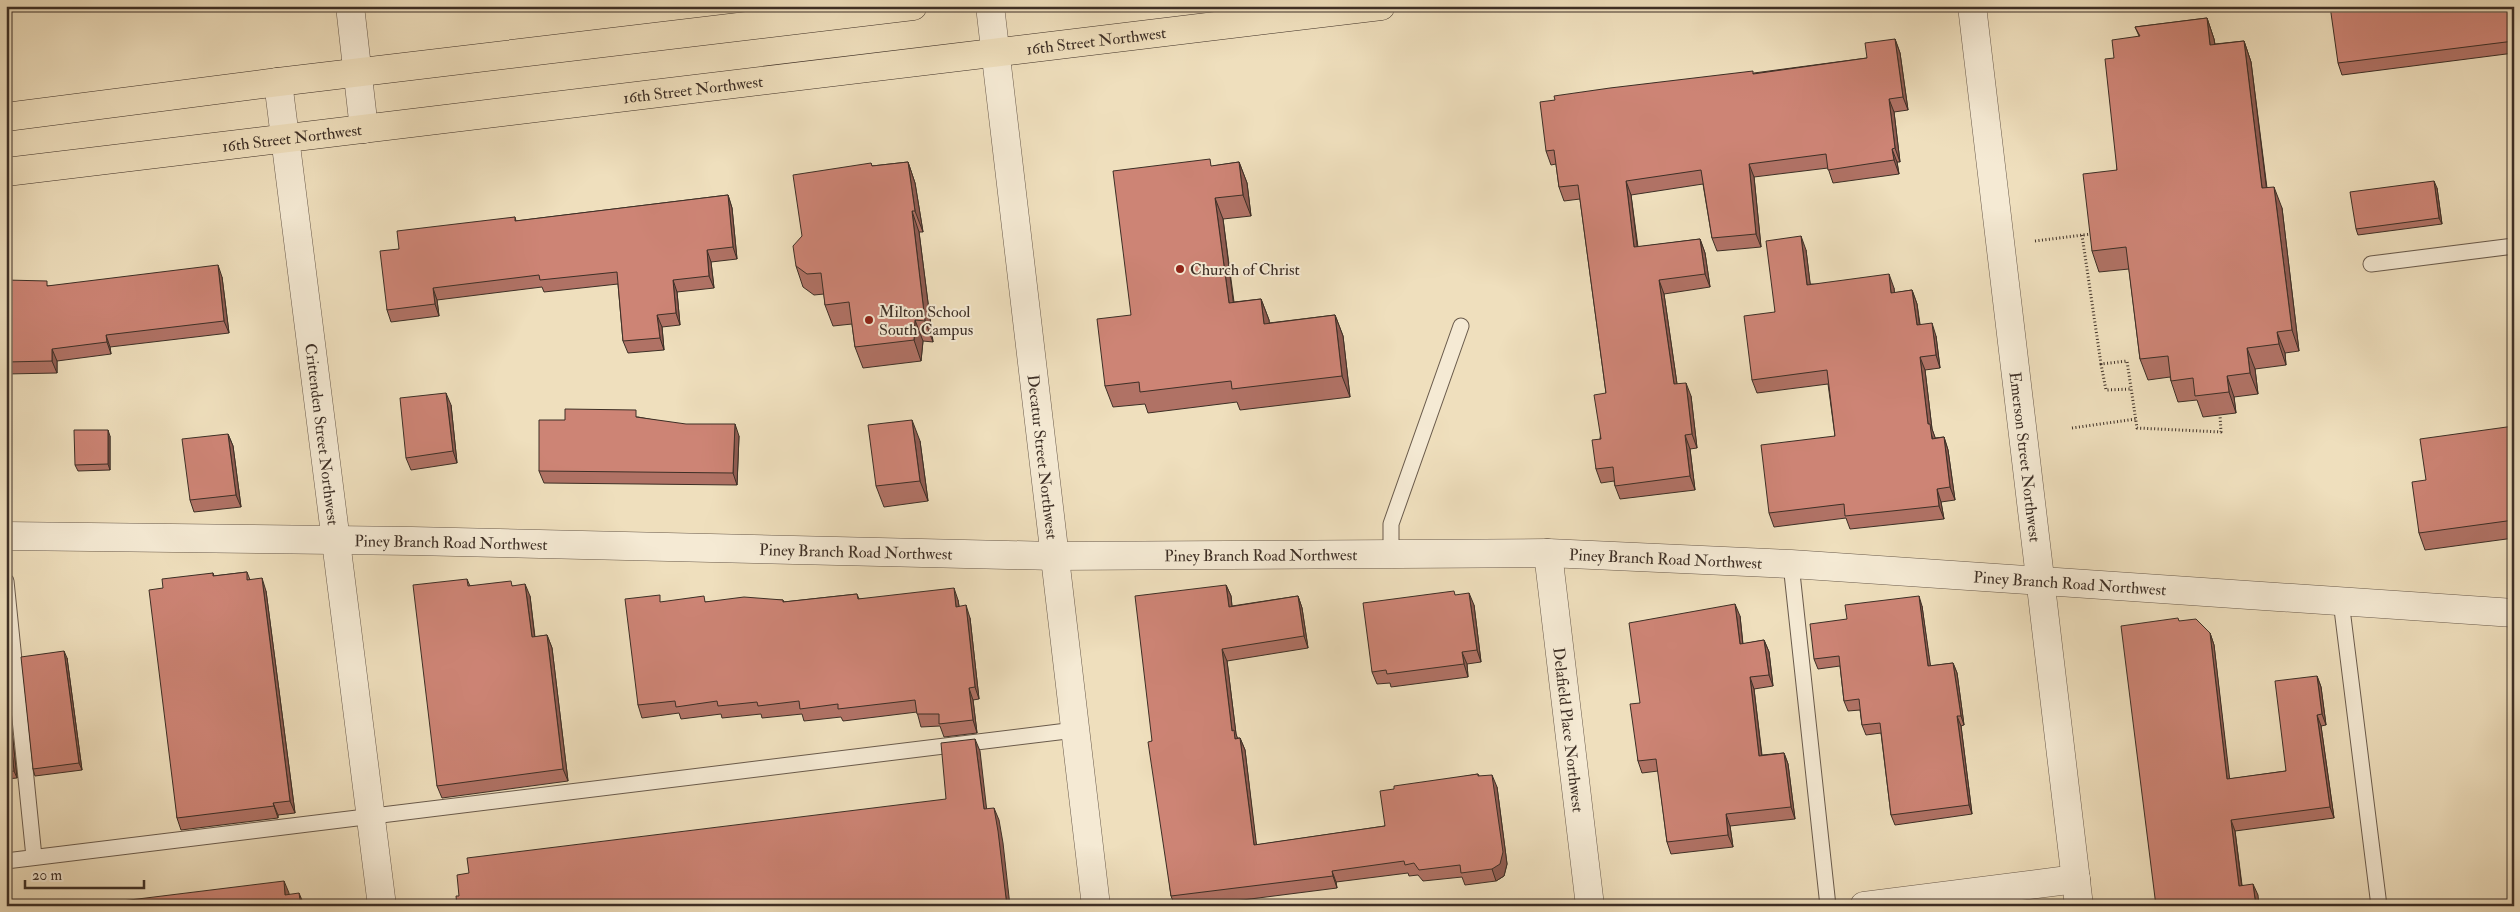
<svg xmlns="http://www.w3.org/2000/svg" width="2520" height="912" font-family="'IM FELL Double Pica',serif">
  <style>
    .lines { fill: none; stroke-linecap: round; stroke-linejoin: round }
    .service-casing { stroke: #6a5b4c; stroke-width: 17 }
    .minor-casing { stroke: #6a5b4c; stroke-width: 29 }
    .primary-casing { stroke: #3d2f26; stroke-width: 29 }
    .path { stroke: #3d2f26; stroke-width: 3; stroke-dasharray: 1 2.5; stroke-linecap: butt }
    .service { stroke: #f5ead4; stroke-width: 15 }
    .minor { stroke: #f5ead4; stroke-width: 28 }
    .primary { stroke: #efdfbd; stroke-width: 28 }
    .wall { fill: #b07265; stroke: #3d2f26 }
    .shaded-wall { fill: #905c52; stroke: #3d2f26 }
    .building { fill: #cd8475; stroke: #3d2f26 }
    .poi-dot { fill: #8f2418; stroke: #f5ead4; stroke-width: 2 }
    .labels { text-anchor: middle; stroke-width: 4; stroke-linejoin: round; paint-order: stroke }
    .street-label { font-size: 16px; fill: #3d2f26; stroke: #f5ead4 }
    .poi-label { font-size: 16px; fill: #3d2f26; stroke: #f5ead4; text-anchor: start }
  </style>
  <rect width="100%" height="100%" fill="#efdfbd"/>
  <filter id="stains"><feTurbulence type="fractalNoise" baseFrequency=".004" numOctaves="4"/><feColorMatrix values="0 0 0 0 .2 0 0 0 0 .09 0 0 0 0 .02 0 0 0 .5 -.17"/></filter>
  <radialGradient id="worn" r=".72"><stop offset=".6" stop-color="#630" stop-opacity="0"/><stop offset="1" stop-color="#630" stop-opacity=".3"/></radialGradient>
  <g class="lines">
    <g class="service-casing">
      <path id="service" d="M2371 264 2514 246
        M1391 554V524L1461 326
        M1791 564 1828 906
        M6 581 34 857
        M2341 601 2379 906
        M6 861 1075 730"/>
    </g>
    <g class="minor-casing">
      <g id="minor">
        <path d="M350 6 364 129"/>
        <path id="s1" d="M990 6 1096 906"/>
        <path id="s2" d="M1972 6 2079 906"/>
        <path id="s3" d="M278 82 382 906"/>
        <path id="s4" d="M6 536 412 541 1054 556 1548 553 1791 564 2514 613"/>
        <path id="s5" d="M1548 553 1590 906"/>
        <path d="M1864 906 2076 879"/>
      </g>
    </g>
    <g class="primary-casing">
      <g id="primary">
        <path d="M6 117 278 82 913 6"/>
        <path id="s6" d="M6 172 1381 6"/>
      </g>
    </g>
    <path class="path" d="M2082 235 2101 364 2127 361 2137 428 2221 432 2220 415
      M2035 241 2091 234
      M2101 364 2106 390 2131 389
      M2072 428 2136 419"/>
    <use href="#service" class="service"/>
    <use href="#minor" class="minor"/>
    <use href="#primary" class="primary"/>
  </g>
  <path class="wall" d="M2514 6V53L2342 75 2338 63Z
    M2207 18 2214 39 2215 44 2244 41 2251 62 2267 188 2282 208 2299 351 2285 353 2286 365 2255 369 2258 394 2234 397 2236 413 2203 417 2197 400 2178 402 2171 381 2170 377 2148 380 2140 359 2129 269 2099 272 2092 251 2117 170 2114 58 2139 36 2135 27Z
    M1895 39 1900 53 1908 110 1894 112 1900 162H1897L1899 174 1833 183 1828 168 1754 177 1761 247 1717 251 1712 238 1703 184 1631 195 1638 247 1700 239 1705 253 1710 287 1664 294 1677 384 1691 396 1697 448 1690 449 1695 490 1620 499 1615 486 1614 481 1601 483 1596 469 1606 393 1580 199 1564 201 1559 187 1556 164 1551 165 1546 151 1754 73 1867 58Z
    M908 162 915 183 923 232H919L933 342 923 341 921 361 863 368 855 347 852 324 833 326 825 305 824 294 814 295 803 287 796 266 871 163 872 166Z
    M1239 162 1247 183 1251 216 1223 219 1234 302 1261 299 1269 320V323L1335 315 1343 336 1350 397 1240 410 1237 402 1148 413 1145 404 1113 407 1105 386 1131 315 1213 166Z
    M2437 188 2442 224 2358 235 2356 229Z
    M728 195 732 208 737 259 711 262 714 288 677 292 680 325 662 327 664 350 628 353 623 341 618 284 544 292 542 287 437 300 439 316 391 322 387 310 399 249 515 217 516 221Z
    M1806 250 1810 284 1894 288V293L1912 290 1917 304 1920 324 1936 336 1940 368 1925 370 1932 429 1935 438 1944 437 1948 450 1955 500 1941 502 1944 519 1850 529 1846 518 1774 527 1769 513 1835 436 1828 384 1757 393 1752 380 1775 312Z
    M222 277 229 333 110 347 111 354 57 361V373L6 374V280L49 286Z
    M451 405 457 463 411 470 406 458Z
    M638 417 739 436 737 485 544 483 539 471 565 420Z
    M2514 426V538L2425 550 2419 533 2426 480Z
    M228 434 233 446 241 507 194 512 190 500Z
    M110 436V470L78 471 75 465Z
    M920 441 928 501 884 507 876 486Z
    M247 572 250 580 266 591 295 813 278 815V818L181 830 177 818 163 588 213 573 214 576Z
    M467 579 470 586H513L530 596 535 637 547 635 552 648 568 781 442 798 437 786Z
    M1226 585 1231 596 1232 606 1298 596 1302 608 1308 648 1227 661 1236 734 1237 738H1240L1245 750 1256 845 1385 826 1394 789 1478 774 1479 776 1497 787 1507 864 1504 876 1496 881 1465 885 1462 877 1423 881 1418 875 1409 876 1408 873 1336 882 1337 888 1195 906H1175L1171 896 1152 741Z
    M857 594 859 599 958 600 959 606 970 618 979 699 973 700 977 733 944 737 940 726 921 727 917 712 843 721 841 717 804 721 802 714 762 718 761 714 722 718 721 714 681 719 679 713 642 718 638 705 663 602H706L783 600 784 602Z
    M1455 595 1474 605 1481 662 1467 664 1468 677 1391 687 1390 683 1377 684 1372 672Z
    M1922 606 1930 666 1953 663 1957 673 1964 725 1961 726 1972 814 1895 825 1891 815 1881 733 1866 735 1862 725 1860 710 1848 711 1844 701 1840 666 1818 669 1814 659 1847 619Z
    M1740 616 1743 644 1764 640 1769 652 1773 686 1754 689 1762 755 1784 753 1788 764 1795 819 1730 826 1733 847 1671 854 1667 842 1658 771 1642 773 1638 761 1640 703Z
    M2179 621 2210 633 2214 645 2229 779 2286 771 2317 676 2321 687 2326 725 2321 726 2334 818 2235 831 2242 885 2258 895 2156 906Z
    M67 658 82 770 35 776 33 769Z
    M6 676 17 778 6 779Z"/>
  <path class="shaded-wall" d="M2207 18 2214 39 2218 66 2210 45Z
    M1895 39 1900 53 1908 110 1903 97Z
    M2244 41 2251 62 2269 209 2262 188Z
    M1889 99 1894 112 1900 162 1895 148Z
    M1892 149 1897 162 1899 174 1894 160Z
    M908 162 915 183 923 232 915 211Z
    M1239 162 1247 183 1251 216 1243 195Z
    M1749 164 1754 177 1761 247 1756 234Z
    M1626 181 1631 195 1639 261 1634 247Z
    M2434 181 2437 188 2442 224 2439 218Z
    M2274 187 2282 208 2299 351 2292 330Z
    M728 195 732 208 737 259 733 247Z
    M1215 198 1223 219 1236 324 1229 303Z
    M912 211 919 232 933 342 925 321Z
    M1801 236 1806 250 1812 298 1807 285Z
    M1700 239 1705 253 1710 287 1705 274Z
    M707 250 711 262 714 288 709 276Z
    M218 265 222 277 229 333 224 321Z
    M1889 274 1894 288 1896 307 1891 293Z
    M673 280 677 292 680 325 676 313Z
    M1659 280 1664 294 1679 398 1674 384Z
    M433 288 437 300 439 316 435 304Z
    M1912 290 1917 304 1921 338 1917 325Z
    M1261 299 1269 320 1272 345 1264 324Z
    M657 315 662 327 664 350 660 338Z
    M1335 315 1343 336 1350 397 1342 376Z
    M915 320 923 341 921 361 914 340Z
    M1932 323 1936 336 1940 368 1936 355Z
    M2277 332 2285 353 2286 365 2279 344Z
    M106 335 110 347 111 354 107 342Z
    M2247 348 2255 369 2258 394 2250 373Z
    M52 349 57 361V373L52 361Z
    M1920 357 1925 370 1932 429 1935 437 1937 452 1928 424Z
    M2227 376 2234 397 2236 413 2229 392Z
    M1686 383 1691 396 1697 448 1692 434Z
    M446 393 451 405 457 463 453 451Z
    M912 420 920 441 928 501 920 481Z
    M735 424 739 436 737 485 733 473Z
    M108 430 110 436V470L108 464Z
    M228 434 233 446 241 507 236 495Z
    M1685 435 1690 449 1695 490 1690 476Z
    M1944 437 1948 450 1955 500 1950 487Z
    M1937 489 1941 502 1944 519 1939 506Z
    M262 578 266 591 295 813 290 801Z
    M525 584 530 596 536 649 532 637Z
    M1226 585 1231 596 1233 619 1229 607Z
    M954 588 958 600 961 619 956 607Z
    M1469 593 1474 605 1481 662 1477 650Z
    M1298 596 1302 608 1308 648 1304 636Z
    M1919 596 1922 606 1932 676 1928 666Z
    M1735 604 1740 616 1744 656 1740 644Z
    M966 605 970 618 979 699 975 687Z
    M2210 633 2214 645 2231 790 2227 779Z
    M547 635 552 648 568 781 563 769Z
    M1764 640 1769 652 1773 686 1769 675Z
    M1222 649 1227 661 1236 734 1239 742 1240 750 1232 731Z
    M64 651 67 658 82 770 79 763Z
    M1462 652 1467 664 1468 677 1464 664Z
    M1953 663 1957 673 1964 725 1961 716Z
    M6 676 17 778 14 771 6 693Z
    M2317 676 2321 687 2326 725 2322 714Z
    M1750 677 1754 689 1763 767 1759 756Z
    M969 688 973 700 977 733 973 720Z
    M2317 715 2321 726 2334 818 2330 807Z
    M1957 716 1961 726 1972 814 1969 805Z
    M1240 738 1245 750 1258 857 1254 845Z
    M975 739 980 751 988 821 984 809Z
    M1784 753 1788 764 1795 819 1791 807Z
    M1492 775 1497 787 1507 864 1504 876 1496 881 1492 869Z
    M273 803 278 815V818Z
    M994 808 999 820 1003 843 1010 906H1007Z
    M1726 814 1730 826 1733 847 1728 835Z
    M2231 820 2235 831 2243 897 2239 886Z
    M1332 871 1336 882 1337 888 1333 876Z
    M284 881 289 893 290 906 285 895Z
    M2253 884 2258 895 2259 906H2256Z
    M299 893 304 905V906H301Z"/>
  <path class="building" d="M2330 6H2514V41L2338 63Z
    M2207 18 2210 45 2244 41 2262 188 2274 187 2292 330 2277 332 2279 344 2247 348 2250 373 2227 376 2229 392 2195 396 2193 378 2171 381 2168 356 2140 359 2126 247 2092 251 2083 174 2117 170 2105 59 2114 58 2112 40 2140 36 2135 27Z
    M1895 39 1903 97 1889 99 1895 148 1892 149 1894 160 1828 170 1826 154 1749 164 1756 234 1712 238 1701 170 1626 181 1634 247 1700 239 1705 274 1659 280 1674 384 1686 383 1692 434 1685 435 1690 476 1615 486 1613 467 1596 469 1592 440 1601 439 1594 395 1606 393 1578 185 1559 187 1554 150 1546 151 1540 102 1555 100 1554 96 1610 88 1753 71V74L1867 58 1865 43Z
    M1210 159 1211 166 1239 162 1243 195 1215 198 1229 303 1261 299 1264 324 1335 315 1342 376 1232 389 1231 381 1140 392 1139 382 1105 386 1097 319 1131 315 1113 171Z
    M908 162 915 211H912L925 321 915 320 914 340 855 347 849 302 825 305 821 273 807 274 796 266 793 246 802 236 793 175 871 163 872 166Z
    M2434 181 2439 218 2356 229 2350 192Z
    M728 195 733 247 707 250 709 276 673 280 676 313 657 315 660 338 623 341 617 272 540 280 539 275 433 288 435 304 387 310 380 251 399 249 397 231 515 217V221Z
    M1801 236 1807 285 1889 274 1891 293 1912 290 1917 325 1932 323 1936 355 1920 357 1928 424H1930L1932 439 1944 437 1950 487 1937 489 1939 506 1845 516 1844 504 1769 513 1761 445 1835 436 1827 370 1752 380 1744 316 1775 312 1766 241Z
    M218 265 224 321 106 335 107 342 52 349V361L6 362V280L47 281V286Z
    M446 393 453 451 406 458 400 398Z
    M565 409 636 410V417L686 424H735L733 473 539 471V420H565Z
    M912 420 920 481 876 486 868 425Z
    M2514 426V520L2419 533 2412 482 2426 480 2420 439Z
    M74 430H108V464L75 465Z
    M228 434 236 495 190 500 182 439Z
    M247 572V580L262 578 290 801 273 803 274 806 177 818 149 590 163 588 162 579 213 573V576Z
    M467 579 468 586 511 581 512 586 525 584 532 637 547 635 563 769 437 786 413 585Z
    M1226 585 1229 607 1298 596 1304 636 1222 649 1232 731 1234 730 1235 739 1240 738 1254 845 1385 826 1380 791 1394 789V786L1478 774V776L1492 775 1503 852 1500 864 1492 869 1461 873 1460 865 1419 870 1414 863 1405 865 1404 861 1332 871 1333 876 1171 896 1148 742 1152 741 1135 596Z
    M954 588 956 607 966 605 975 687 969 688 973 720 939 724V714H917L915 700 838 709V704L800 709 799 701 758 706 757 702 718 706 717 701 676 707 675 701 638 705 625 599 660 595V602L704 596 705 602 744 597 783 600V602L857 594 858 599Z
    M1454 591 1455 595 1469 593 1477 650 1462 652 1464 664 1387 674 1386 670 1372 672 1363 603Z
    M1919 596 1928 666 1953 663 1961 716H1957L1969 805 1891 815 1880 723 1862 725 1859 699 1844 701 1839 656 1814 659 1810 624 1847 619 1845 605Z
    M1735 604 1740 644 1764 640 1769 675 1750 677 1759 756 1784 753 1791 807 1726 814 1728 835 1667 842 1656 759 1638 761 1630 704 1640 703 1629 623Z
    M2178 618 2179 621 2196 619 2210 633 2227 779 2286 771 2275 681 2317 676 2322 714 2317 715 2330 807 2231 820 2239 886 2253 884 2256 906H2156L2121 626Z
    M64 651 79 763 33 769 21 657Z
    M6 693 14 771 6 772Z
    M975 739 984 809 994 808 998 831 1007 906H457L456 896H459L457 875 469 873 467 858 946 799 941 743Z
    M284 881 285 895 299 893 301 906H81Z"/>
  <g class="poi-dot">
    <circle cx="1180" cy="269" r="5"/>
    <circle cx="869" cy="320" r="5"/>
  </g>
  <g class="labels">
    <g class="street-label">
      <text dy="6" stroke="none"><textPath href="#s6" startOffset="1098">16th Street Northwest</textPath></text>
      <text dy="6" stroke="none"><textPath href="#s6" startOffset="692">16th Street Northwest</textPath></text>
      <text dy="6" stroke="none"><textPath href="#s6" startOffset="288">16th Street Northwest</textPath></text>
      <text dy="6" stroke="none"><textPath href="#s3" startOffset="355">Crittenden Street Northwest</textPath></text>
      <text dy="6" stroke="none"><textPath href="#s1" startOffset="454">Decatur Street Northwest</textPath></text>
      <text dy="6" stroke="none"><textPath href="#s2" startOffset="454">Emerson Street Northwest</textPath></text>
      <text dy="6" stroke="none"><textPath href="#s4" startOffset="445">Piney Branch Road Northwest</textPath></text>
      <text dy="6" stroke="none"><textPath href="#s4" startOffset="850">Piney Branch Road Northwest</textPath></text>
      <text dy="6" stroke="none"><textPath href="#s4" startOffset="1255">Piney Branch Road Northwest</textPath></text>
      <text dy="6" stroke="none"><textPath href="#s4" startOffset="1660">Piney Branch Road Northwest</textPath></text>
      <text dy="6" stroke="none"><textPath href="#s4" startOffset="2065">Piney Branch Road Northwest</textPath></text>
      <text dy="6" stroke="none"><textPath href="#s5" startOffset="178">Delafield Place Northwest</textPath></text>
    </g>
    <g class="poi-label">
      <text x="1190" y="275">Church of Christ</text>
      <text x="879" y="317">Milton School<tspan x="879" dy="18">South Campus</tspan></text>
    </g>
  </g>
  <rect width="2520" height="912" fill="none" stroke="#efdfbd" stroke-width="25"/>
  <rect x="8" y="8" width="2505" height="897" fill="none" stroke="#3d2f26" stroke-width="2.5"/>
  <rect x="12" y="12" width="2495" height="887" fill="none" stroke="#3d2f26"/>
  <path d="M25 880v8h119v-8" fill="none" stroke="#3d2f26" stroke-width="2.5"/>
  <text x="32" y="880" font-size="15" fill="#3d2f26" stroke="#f5ead4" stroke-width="4" paint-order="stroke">20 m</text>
  <rect width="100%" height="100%" filter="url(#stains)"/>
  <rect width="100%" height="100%" fill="url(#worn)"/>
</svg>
